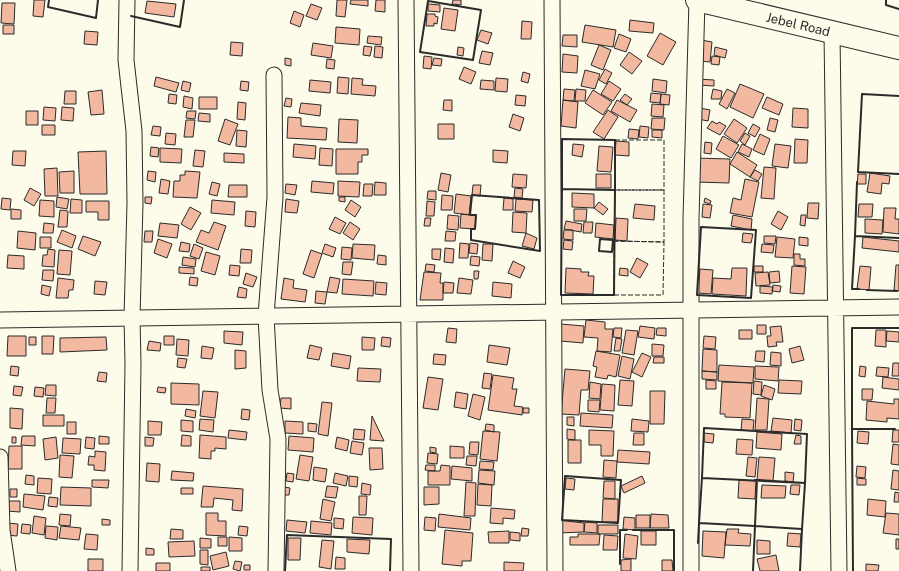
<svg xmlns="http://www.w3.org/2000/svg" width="899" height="571" font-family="'Public Sans',sans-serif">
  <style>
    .building { fill: #f2b8a0; stroke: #2b2b2b }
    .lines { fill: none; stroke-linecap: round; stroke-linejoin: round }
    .minor-casing { stroke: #2b2b2b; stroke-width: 17 }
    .secondary-casing { stroke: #2b2b2b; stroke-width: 24 }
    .minor { stroke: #fdfbea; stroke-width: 15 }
    .secondary { stroke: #fdfbea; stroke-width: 22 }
    .fence { stroke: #2b2b2b; stroke-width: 1; stroke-dasharray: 5 2; stroke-linecap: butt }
    .wall { stroke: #2b2b2b; stroke-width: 2 }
    .labels { text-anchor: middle; stroke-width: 3; stroke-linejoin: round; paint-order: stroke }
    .street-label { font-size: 13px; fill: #2b2b2b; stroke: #fdfbea }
  </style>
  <rect width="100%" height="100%" fill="#fdfbea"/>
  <path class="building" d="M34 0H45L43 17 33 16Z
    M337 0H347L345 17 336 16Z
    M351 0H368V6L350 4Z
    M376 0H385V12L375 11Z
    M453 0H461V5L452 4Z
    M147 1 176 4 174 17 145 13Z
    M2 3H15L14 24 1 23Z
    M311 4 322 8 317 20 306 16Z
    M428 4 440 5V12L428 11Z
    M444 8 458 10 455 31 441 29Z
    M294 11 304 15 300 27 290 23Z
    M427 14H435V16L438 17 437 24 434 23V26H426Z
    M630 20 654 23 653 33 629 31Z
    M522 21 532 22 531 39H521Z
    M3 25H14V34H3Z
    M585 25 616 30 613 47 582 42Z
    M336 27 360 29 359 45 335 43Z
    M481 30 492 33 488 44 477 40Z
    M85 31 98 32 97 45 84 44Z
    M660 33 676 42 663 65 647 56Z
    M619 34 631 39 626 52 614 48Z
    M563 35H577V47L562 46Z
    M368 36 382 37 381 45 367 43Z
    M701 40 712 42 710 62 699 61Z
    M231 42 243 43 242 56 230 55Z
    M313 43 333 46 331 58 311 55Z
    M599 45 611 50 603 70 591 65Z
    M364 46 372 47 370 56 363 55Z
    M375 46 383 47 382 58 374 57Z
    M458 47 464 48 463 56 457 55Z
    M715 47 727 50 725 58 714 55Z
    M482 51 493 53 490 65 479 63Z
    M629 52 642 61 632 74 620 65Z
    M563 54 578 56 577 73 562 72Z
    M424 56 432 57 431 69 423 68Z
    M712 56 720 57 719 65 711 64Z
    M285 58 291 59V66L285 65Z
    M434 58 442 59 441 66 432 65Z
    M327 59 335 60 334 69 326 68Z
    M464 67 476 72 471 84 459 79Z
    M605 69 612 73 606 84 599 80Z
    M585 70 600 74 595 89 581 86Z
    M523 72 530 74 528 83 521 81Z
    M156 77 179 83 176 92 154 86Z
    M338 77 349 78 348 94 337 93Z
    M352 78 363 79 362 85 376 86 375 96 351 94Z
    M496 78 508 79 507 92 495 91Z
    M653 79 667 81 666 93 652 91Z
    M698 79 714 80V86L698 85Z
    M310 80 331 82 330 93 309 91Z
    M481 80 494 81V90L480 89Z
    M183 81 191 83 189 92 181 90Z
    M241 81 249 82 248 91 240 90Z
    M609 81 621 89 613 101 601 94Z
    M740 84 764 94 753 118 730 107Z
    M564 89 575 90 574 101 563 100Z
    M576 89 586 90 585 101H575Z
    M713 89 722 91 721 99H711Z
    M727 89 735 93 727 109 719 104Z
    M102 90 104 114 91 115 88 92Z
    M593 90 612 102 603 115 585 103Z
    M65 91H76V104H64Z
    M651 93 661 94 660 103 650 102Z
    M169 94 177 95 176 104 168 103Z
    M625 94 632 99 627 105 620 100Z
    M661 94 670 95 669 105 660 104Z
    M516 95 526 96 525 106 515 105Z
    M184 96 193 98 192 109 183 107Z
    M199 97H217V109H199Z
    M767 97 783 104 779 115 762 108Z
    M286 98 292 99 291 107 284 106Z
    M444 100H452V111L443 110Z
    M563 100 578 102 576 128 561 126Z
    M617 100 637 110 630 122 611 111Z
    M238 102 246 103 245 120 237 119Z
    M301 103 321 105 320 116 299 113Z
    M652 104 664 105 663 117 651 116Z
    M44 107 56 108 55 121 43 120Z
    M62 107 74 108 73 121 61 120Z
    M700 108 710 110 708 121 698 119Z
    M793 108 808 109V128L792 127Z
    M608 110 618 117 604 139 593 132Z
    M26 111H38V125H26Z
    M187 111H196L195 119 186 118Z
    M199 113 210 114V122L198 121Z
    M513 114 524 118 520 131 509 127Z
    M288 117 301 118V126L327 128 326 140 287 138Z
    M652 118H665L664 130 651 129Z
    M770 118 778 120 775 132 767 130Z
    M225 119 238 124 230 145 218 141Z
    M339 119 358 120 357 143 338 142Z
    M734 119 747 128 737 143 724 134Z
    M186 120H195L193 137H184Z
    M712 121 717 124 719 122 726 126 720 135 707 128Z
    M438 124H454V139H438Z
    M753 124 760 128 755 137 748 133Z
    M42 125H55V135H42Z
    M153 126 161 127 160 136 151 135Z
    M640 126 649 127 648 138 639 137Z
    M629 129 639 130 638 139 628 138Z
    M237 130 247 131 246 147 236 146Z
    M652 130H662V138L652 137Z
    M166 133 176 134 175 145 165 144Z
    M745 133 750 136 745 145 740 141Z
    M760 134 770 139 764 155 753 150Z
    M723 136 739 145 731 158 716 149Z
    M795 139 808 140 807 163H794Z
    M616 141 629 142V156L615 155Z
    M705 142 712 143 711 154 704 153Z
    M294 144 316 146 315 159 293 157Z
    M573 144 584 145 582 157 572 155Z
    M742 144 752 149 749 157 738 152Z
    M775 144 791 146 788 168 772 166Z
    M599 146 613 147 611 172 597 171Z
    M151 147 159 148 158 157 150 156Z
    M160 148 182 149 181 163 160 162Z
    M320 148 333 149 332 166 319 165Z
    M336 149H368V155H362V162H358V174H336Z
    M195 150 205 151 203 167 193 166Z
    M493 150 508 151 507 163 493 162Z
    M13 151H26L25 166 12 165Z
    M106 151 107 194H80L78 152Z
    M737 152 757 165 750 177 730 164Z
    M224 153 244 154V163L224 162Z
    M695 158 730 159 729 183 695 182Z
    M764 167 776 168 774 199 761 198Z
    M57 168 58 196H45L44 169Z
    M755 170 762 174 758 181 750 177Z
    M74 171V193H60L59 172Z
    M148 171 156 172 155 182 147 180Z
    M185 171 200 172 197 198 173 197 174 181H180V175H185Z
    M441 173 451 175 448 192 438 190Z
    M870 173 890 176 889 184 882 183 881 194 867 192Z
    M513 174 527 175 526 188 512 187Z
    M596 174H611V188H596Z
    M858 174H866V184H857Z
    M161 179 170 181 168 194 159 193Z
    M745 179 759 182 752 217 730 213 733 198 741 200Z
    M312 181 334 183 333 194 311 192Z
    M338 181 360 182 359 197 338 196Z
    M212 182 220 184 217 196 209 194Z
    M375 182 386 183V195H374Z
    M286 184 297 185 295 195 285 193Z
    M364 184H373L372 196H363Z
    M229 185H247V197H228Z
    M473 185H481L480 196 472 195Z
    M30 188 41 194 34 206 24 200Z
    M515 188 523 189 522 198 514 197Z
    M428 191H436V200L427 199Z
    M572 193 594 194V208L572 207Z
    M456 194 471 196 469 215 454 213Z
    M442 195 453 196 452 210H441Z
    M57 197 69 199 67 209 56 207Z
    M145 197H152L151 204 145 203Z
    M339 197H345V202L339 201Z
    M2 198 11 199 10 210 1 209Z
    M504 198 513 199V210H503Z
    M705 198 711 201 710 204 704 202Z
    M71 199 82 200V213H70Z
    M286 199 299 201 297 213 285 212Z
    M516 199 533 200 532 212 515 211Z
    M40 200 54 201V217L39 216Z
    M212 200 235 202 234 215 211 213Z
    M351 200 361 207 355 217 345 210Z
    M86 201H109V220H98V212H86Z
    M427 201 435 202 434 216H426Z
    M599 202 608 209 603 215 594 208Z
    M808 203H819L818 219 807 218Z
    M635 204 655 206 654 220 633 218Z
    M703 204 712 205 710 218 702 217Z
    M859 204H873L872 217H858Z
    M190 207 201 213 191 230 181 224Z
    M884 208H896L895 219H899V234L883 232Z
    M11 209 21 210V219H11Z
    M574 209H587L586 221H574Z
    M60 210 68 211 67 227H58Z
    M246 211 256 212 255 227 245 226Z
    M778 211 788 217 781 230 771 224Z
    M513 212 527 213 526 233 512 232Z
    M461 214 476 215 475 229 460 228Z
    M448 215 459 216 458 230 447 229Z
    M733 215 752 219 751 230 731 226Z
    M801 215H806L805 226 800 225Z
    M335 217 346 223 340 234 329 229Z
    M425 218H431L430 226H424Z
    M616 218 628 219 627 241 615 240Z
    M865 219 883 220 882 234 865 233Z
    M566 221 582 224 581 232 564 229Z
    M214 222 226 226 218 250 196 242 201 230 209 233Z
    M350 222 360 229 353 240 343 233Z
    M584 222H593L592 233H583Z
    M44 223 54 224 53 233H43Z
    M160 223 179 225 177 238 158 236Z
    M596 223 614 225 613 239 595 237Z
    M62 230 76 236 72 248 57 242Z
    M564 230H573V240L563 239Z
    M18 231 36 233 35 250 17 248Z
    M145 231H153L152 242H144Z
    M446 231 456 232 455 241H445Z
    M526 233 537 238 534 249 522 246Z
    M743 233 753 234 751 243 742 242Z
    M83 236 101 242 95 256 78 249Z
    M764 236H776L775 244 764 243Z
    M40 237H51V248H40Z
    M777 237 795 239 793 258 775 257Z
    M799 237 808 238V246L799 245Z
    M863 237 899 241V252L862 248Z
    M158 239 172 244 167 258 154 253Z
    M564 240 573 241 572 250 563 249Z
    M181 242 190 244 189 252 179 251Z
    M460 243 469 244 468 258H459Z
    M470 243 478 244 477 254 469 253Z
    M194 244 203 248 199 259 190 256Z
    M325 244 336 248 333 257 322 253Z
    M353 244 375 245 374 260 352 258Z
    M483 244H493L492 261 482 260Z
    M762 244 774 245 773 253 761 252Z
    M342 247 352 248 351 260 341 259Z
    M445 248 454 249 453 263 444 262Z
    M48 249 55 250 54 267 42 266 43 255H47Z
    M241 249 252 250 251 263H240Z
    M432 249H441L440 260 432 259Z
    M59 250 72 251 70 275 57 274Z
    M311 250 322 254 314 278 303 274Z
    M206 252 220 256 215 275 201 271Z
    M794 254H800V259H805V266L794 265Z
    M8 255 24 256V269L7 268Z
    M378 255 386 256V265L377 264Z
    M471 256 480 257 479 266 470 265Z
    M183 257 196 259 195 267 182 265Z
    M637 258 648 264 640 278 630 272Z
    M513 261 525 267 520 278 508 273Z
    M343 262H353L351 275 342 274Z
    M426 264 435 265 434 272 425 271Z
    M230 265 240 266 239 276 229 275Z
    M896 265H899V291L894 290Z
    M754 266H763V272H754Z
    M792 266 806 267 804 294 790 293Z
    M860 266 871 267 869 290 857 289Z
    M179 267 194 268V274L179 273Z
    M566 268 581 269V272H589L588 276H594L593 294 565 293Z
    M620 268 628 269V276L619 275Z
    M732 268H747L746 296 712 294 713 278 731 279Z
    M700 269 713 270 711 294 698 293Z
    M43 270H54L53 281 42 280Z
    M474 271H479L478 279H474Z
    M779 271 780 282 770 283 769 272Z
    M424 272 441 273 440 283H443V300H420Z
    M768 272 770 285 756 286 755 273Z
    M246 273 257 277 253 287 243 284Z
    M190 277 198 278 197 286 189 285Z
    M330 277 340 279 337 293 327 292Z
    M58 278 74 280 73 290H69L68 298H56Z
    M284 278 294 280 293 288 307 290 305 302 281 299Z
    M459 278 473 280 471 294 457 293Z
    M343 279 374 281 373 296 342 294Z
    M95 281 107 282 105 295 94 294Z
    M376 282 387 283 386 295 375 294Z
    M444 282 454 283 453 293H443Z
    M493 282 512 284 511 298 492 296Z
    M42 285 51 287 49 296 41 294Z
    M773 285 781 286 780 292 772 291Z
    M760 286 773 287 772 294 760 293Z
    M239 287 247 289 246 298 237 297Z
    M316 291 327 292 325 304 315 303Z
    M586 320 605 322V329H613L611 352 597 351 598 338 584 337Z
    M561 324 584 326 583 343 560 341Z
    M757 325H766V334H757Z
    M640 326 655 328 654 339 638 337Z
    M781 326 783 342H776L777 346 768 347 767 336H771L770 327Z
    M448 328 457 329 456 343 446 342Z
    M614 328H622L621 338 613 337Z
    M657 328H666V336L656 335Z
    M626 330 638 331 634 355 622 353Z
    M739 330H752V339H739Z
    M876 330H886V347L875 346Z
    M224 331 243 332 242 345 224 343Z
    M887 331 899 332V342L886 341Z
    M8 336H26V356H7Z
    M42 336H54L53 354H42Z
    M164 336H174V345H164Z
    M704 336 716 337 715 349 703 348Z
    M29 337H36V345H29Z
    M106 337 107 350 60 352V338Z
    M362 337 375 338 374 350H362Z
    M382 337 391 338 390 347 381 346Z
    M616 338 622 339 620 351H614Z
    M177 339 189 340 188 356 176 355Z
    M149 341 161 343 160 351 147 350Z
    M652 344 664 345 663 356H652Z
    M310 345 322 348 319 360 307 358Z
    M489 345 510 348 507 365 487 362Z
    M202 346 214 348 212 359 201 358Z
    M800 346 804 360 792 363 789 349Z
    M703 349 717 350V372L702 371Z
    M235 350 246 351V368L235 369Z
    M596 351 620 355 616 377 608 375 607 379 595 377 597 367 593 366Z
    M756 351H765L764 362 755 361Z
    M771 352 781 353V366L770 365Z
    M333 353 351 356 349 369 331 366Z
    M642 353 651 357 642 377 632 372Z
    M434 354 446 355 445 365 433 364Z
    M622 356 634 359 630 379 618 376Z
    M654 357H664V363H653Z
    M178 358 187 359 185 368 177 367Z
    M893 363H899V376H892Z
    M719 365 754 367 753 383 718 381Z
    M11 366 19 367 18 376 10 375Z
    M755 366 779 367 778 381 755 379Z
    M860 366 866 367 865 377 859 376Z
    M877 367 889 368 888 377 876 376Z
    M358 368 381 369 380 382 357 381Z
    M565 369 590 371 588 390H581L579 415 561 414Z
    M702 371 717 372V380L702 379Z
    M99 372 107 373 106 382 97 381Z
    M484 373 492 374 490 389 482 388Z
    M493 375 514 378 512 389H517L514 406 523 407 522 415 488 410Z
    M428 377 443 379 438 410 423 408Z
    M883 377 899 379V390L882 388Z
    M620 380 634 381 632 406 618 405Z
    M706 380 716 381V389H706Z
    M779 380 802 381 801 394 778 393Z
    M754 381 762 382 761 395 753 394Z
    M590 382 601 384 600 399 589 398Z
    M722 382 752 383 750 418 725 417V414H720Z
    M171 383 199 384V405L171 404Z
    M602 384 615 385 614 411 600 410Z
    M46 385H56V396L45 395Z
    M764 385 775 389 772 400 761 396Z
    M14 386 23 387 21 396 13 395Z
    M35 387 44 388 43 397 34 396Z
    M158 387 166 388 165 393 157 392Z
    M862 389H873L872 400H862Z
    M203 391 218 392 215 418 200 416Z
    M650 391H665L664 424H650Z
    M456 392 468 394 466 409 454 407Z
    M473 394 485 397 480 420 468 416Z
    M47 398H56L55 413H46Z
    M281 398H291V409L280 408Z
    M757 398 769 399 767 430H755Z
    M894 399H899V419L887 418V422L866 420 867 401 894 404Z
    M588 400H600L599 412 588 411Z
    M322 402 332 403 328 436 318 434Z
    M10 408 23 409 22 429 10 428Z
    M523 408H529V413H523Z
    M186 409 196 411 195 418 185 416Z
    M242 409 250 410 249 420 241 419Z
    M581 413 613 415 612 428 580 426Z
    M43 415H64V426H43Z
    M372 416 384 441 370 440Z
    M567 417H574V426L567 425Z
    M773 418 792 420 791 433 771 431Z
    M200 419 214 420 213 432 199 430Z
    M632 419 649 421 648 432 631 431Z
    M742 419 754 420 753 431 741 430Z
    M795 419 802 420 801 431 794 430Z
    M181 420 193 421V432L181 431Z
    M148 421 162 422 161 435H148Z
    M285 421 303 422V434L285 433Z
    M67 422H76V434H67Z
    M308 423 317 424 316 432 308 431Z
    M486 424 494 425V432L485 430Z
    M354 429 365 430 364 440 353 439Z
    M567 429 575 430V440L567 439Z
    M229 430 247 432 246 440 228 438Z
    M589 430 614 431 613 456H601V445H589Z
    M893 430H899V442H892Z
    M483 431 500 432 497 461 480 459Z
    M858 431 869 432 868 444 857 443Z
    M757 432 782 434 781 450 756 448Z
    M634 433H644V445H633Z
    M704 433 714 434 713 443 704 442Z
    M182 435 191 436V446H181Z
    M200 435 226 437V449L215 448V451H211V459L199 458Z
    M796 435 801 436V444H794Z
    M22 436H35V446L21 445Z
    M99 436 109 437V444H99Z
    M289 436 314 438 313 452 288 450Z
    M12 437H16V443H12Z
    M56 437 58 458 45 460 43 439Z
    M86 437 95 438 94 449 85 448Z
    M145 437 154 438 153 446H145Z
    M337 437 349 440 347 451 335 448Z
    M63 438 81 439 80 454 62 453Z
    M737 439 753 440 752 455 736 454Z
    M568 440H581V463H568Z
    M352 441 364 443 362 455 350 453Z
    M470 442H479L478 455 469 454Z
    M893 444 899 445V465L891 464Z
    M9 446H22V469H8Z
    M450 446 464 447V458H450Z
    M430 447 436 448V453L430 452Z
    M369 448H382L383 469 370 470Z
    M618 450 650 452 649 464 617 462Z
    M95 451 106 452 105 471 94 470V465H88L89 456 95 457Z
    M428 453 438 454 437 464 427 463Z
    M60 455 74 456 72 478 59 477Z
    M300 455 313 457 309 481 296 479Z
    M467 456H477L476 466 466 465Z
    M748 457 757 458 755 477 746 476Z
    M759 457 775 458 773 481 757 480Z
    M604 460 617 461 616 478 603 477Z
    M480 461 494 462 493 470 479 469Z
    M147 463 160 464 159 482 146 481Z
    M426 465H435V471L425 470Z
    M441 465 450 466V485H428V471H440Z
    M452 466 472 468V481L451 479Z
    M857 466 866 467 865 478 856 477Z
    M314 467 327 469 325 482 313 480Z
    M479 470 495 471 494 485 478 483Z
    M893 470 899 471V490L891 489Z
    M172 471 194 473 193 481 171 480Z
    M785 472 794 473 793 482 785 481Z
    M287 473 294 474 293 482 286 481Z
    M335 473 348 476 346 486 333 483Z
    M26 475 34 476V485L25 484Z
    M349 476 358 477 357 487 349 486Z
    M642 476 645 483 624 493 621 486Z
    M38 478 52 479 51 494 37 493Z
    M566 478 575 479 574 490 565 489Z
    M857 478 866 479V485H857Z
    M92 480H109L108 488 92 487Z
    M739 480 756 481 755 499 738 498Z
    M604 481H615V499L603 498Z
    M466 482 476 483 475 516H464Z
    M362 483 371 485 370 495 361 494Z
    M478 484 492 485 491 506 477 505Z
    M762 485 786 486 785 498H761Z
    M791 485H800L799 495 790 494Z
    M203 486 243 489 242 511 232 510 233 500 214 498 213 507H201Z
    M327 486 338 487 336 498 325 497Z
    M61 487 91 488V506L60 505Z
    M284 487 290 488 289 495H283Z
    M424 487H439V504L424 505Z
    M181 488H193V494H181Z
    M10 489H17V497H10Z
    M895 492 899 493V502H894Z
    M24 494 45 496 43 510 23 507Z
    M359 496H367L366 515H359Z
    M49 497 58 498 57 507 48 506Z
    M323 499 335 502 331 521 320 519Z
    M603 499H618V522H602Z
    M868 499 886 501 885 517 867 515Z
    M8 501H20V512L7 511Z
    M491 508 515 510 514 519 503 518V524L490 523Z
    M206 513H218V521H226V536L206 535Z
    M886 513 899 514V535L883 533Z
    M60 514 71 515 70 526 59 525Z
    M439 514 471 518 470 530 438 527Z
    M651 514 668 515 669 528H650Z
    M636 515H650V528H636Z
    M34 516 46 518 44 535 32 533Z
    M353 517 373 518 372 535 352 533Z
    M425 517 436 518 435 531 424 530Z
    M624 517 635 518V530L623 529Z
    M334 518 344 519 343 529 334 528Z
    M102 519 110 520V525H102Z
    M287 520 307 522 305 533 286 531Z
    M558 520 584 523V532L558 533Z
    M311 521 332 523 331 535 310 533Z
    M585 522 597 523V533L584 532Z
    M7 523 18 524 17 536 6 535Z
    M22 524 31 525 30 534 21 533Z
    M598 525H618V534H598Z
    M46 526 58 527 57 540 45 538Z
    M61 526 81 528 79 540 59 538Z
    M239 526 248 527 247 536 238 535Z
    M522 528 529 529 528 536H521Z
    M171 529 183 530V539H170Z
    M727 529H739L738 533 751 534 750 546 725 545Z
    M445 530 473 533 471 561H462V566L442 564Z
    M509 531V543H489L488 532Z
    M641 531H656V545H641Z
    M703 531 726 532 724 558 702 556Z
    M510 532 520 533V541L510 540Z
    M788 533 801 534 800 547 787 546Z
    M86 534 98 535 97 550 84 549Z
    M578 534H600L599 545H570V537H578Z
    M625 534 638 536 636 559 623 558Z
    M604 535 618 536 617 550H603Z
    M218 537H227V546H218Z
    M229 537 242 538V551H229Z
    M200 538 211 539V548H200Z
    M288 538H301L300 560H288Z
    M347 539 370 540 369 554 347 552Z
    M896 539H899V549H896Z
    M322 540 334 541 331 569 319 567Z
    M757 540 770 541V554H757Z
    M194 541 195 556 169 557 168 542Z
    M146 548 154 549V555H146Z
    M200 550H208V565L200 564Z
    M226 552 229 566 213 570 210 556Z
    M776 555 779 571H760L757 559Z
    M336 557 345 558V569H335Z
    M88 559H103V571H88Z
    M631 559V571H621V560Z
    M662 560H672L673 571H662Z
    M235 561 242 562 240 571 233 569Z
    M504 562 524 563 523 571H504Z
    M156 563H170V571H156Z
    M866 564 879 565 878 571H866Z
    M244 565H250V570H244Z
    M201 567H210V571H201Z"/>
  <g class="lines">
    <g class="minor-casing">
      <path id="minor" d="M127 0 126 60 134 131 135 203 132 318 133 363 130 571
        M406 0 411 571
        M552 0 555 571
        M832 32 839 571
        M274 75 275 197 266 316 270 390 278 439 276 571
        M0 320 899 307
        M0 457 2 530 8 571
        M691 571V219L697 0"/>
    </g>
    <g class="secondary-casing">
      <g id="secondary">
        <path id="s1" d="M697 0 899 48"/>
      </g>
    </g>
    <use href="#minor" class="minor"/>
    <use href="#secondary" class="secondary"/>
    <path class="fence" d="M615 140H664V190H615Z
      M615 190H664V242L614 241Z
      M614 241 664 242 663 295H614Z"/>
    <path class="wall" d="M49 0 48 7 96 18 98 0
      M886 0V5L899 9
      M428 1 481 10 473 60 420 52Z
      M131 16 180 27 184 0
      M899 96 862 94 858 172 899 174
      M562 139 615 140V190L562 189Z
      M857 182 855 236 899 238
      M562 189 615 190 614 295H561Z
      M472 195 539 200 540 251 471 240V229H475L476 215H470Z
      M701 227 756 230 751 298 697 295Z
      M855 236 852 289H859
      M600 239 613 240 612 252 599 251Z
      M867 290 897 291
      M704 428 807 434 805 483 702 478Z
      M852 429 853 571
      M895 429H852V328H899
      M565 476 621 480 618 523 562 520Z
      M703 478H702L699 523 755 526
      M757 480 805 483 802 529 755 526Z
      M633 530H674V571
      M698 543 699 523
      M620 564V530H627
      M285 571 287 535 391 539 390 571
      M753 571 757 480H755
      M800 571 802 529H800"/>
  </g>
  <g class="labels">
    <g class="street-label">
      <text dy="5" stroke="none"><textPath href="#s1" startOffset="104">Jebel Road</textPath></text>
    </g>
  </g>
</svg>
